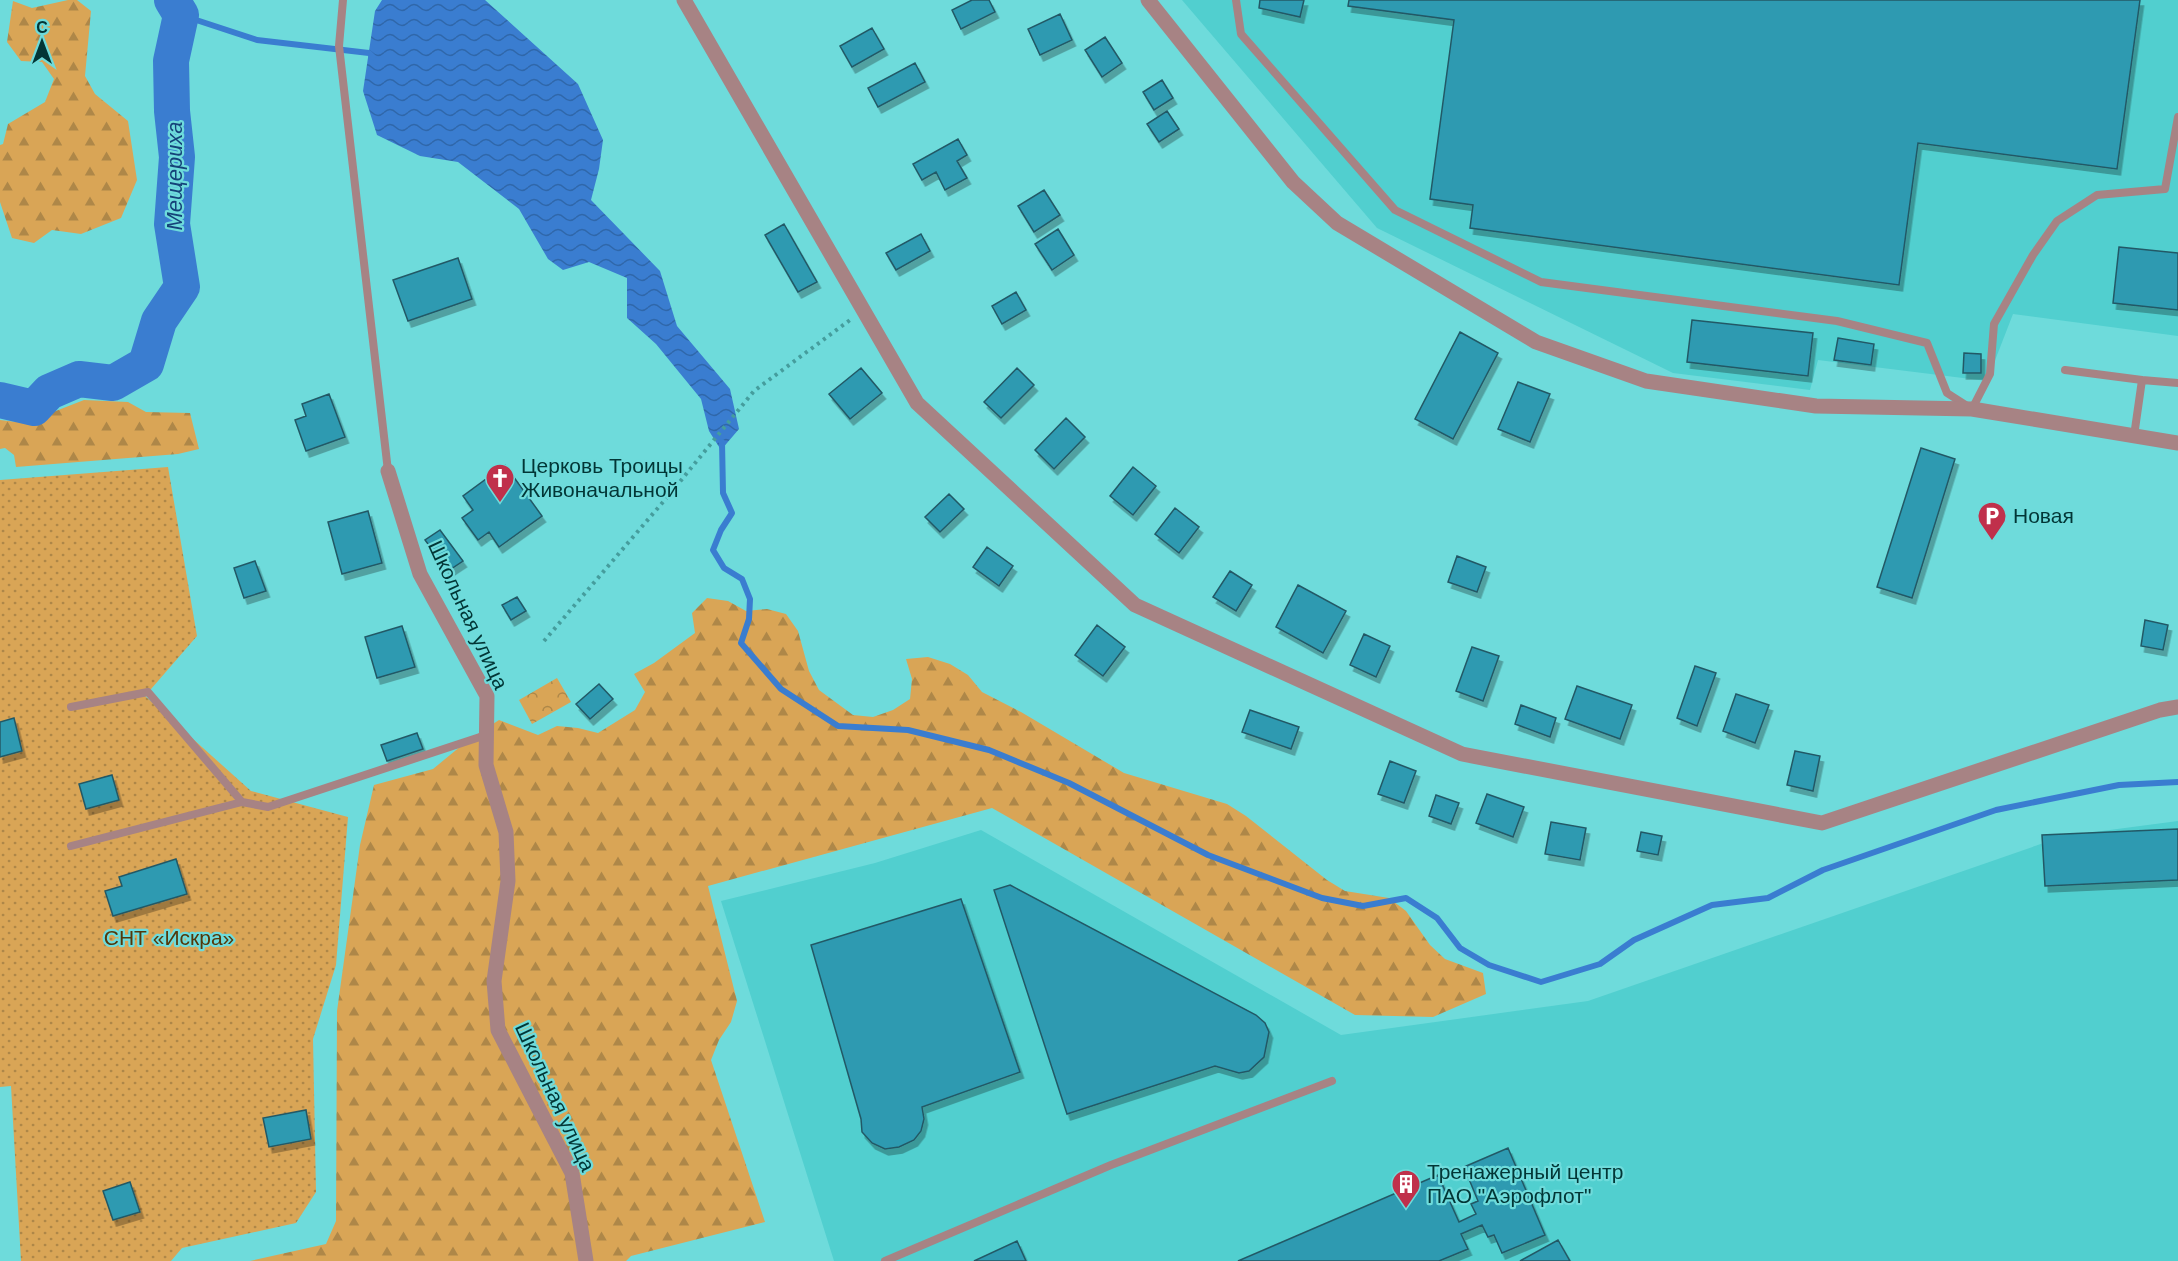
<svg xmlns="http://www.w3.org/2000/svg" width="2178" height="1261" font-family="Arial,sans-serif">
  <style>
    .built { fill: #51cfcf }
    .forest { fill: url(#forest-firs) }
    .park { fill: url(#park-crowns) }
    .garden { fill: url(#garden-dots) }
    .water { fill: url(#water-waves) }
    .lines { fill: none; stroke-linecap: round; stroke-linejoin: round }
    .stream { stroke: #3a7dd0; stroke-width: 6 }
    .river { stroke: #3a7dd0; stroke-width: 36 }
    .building { fill: #2d9ab1; stroke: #235966; stroke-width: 1.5; filter: url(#shadow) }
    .path { stroke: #459d9d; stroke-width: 4; stroke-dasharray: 3 4.5; stroke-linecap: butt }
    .service { stroke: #a78384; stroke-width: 8 }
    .minor { stroke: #a78384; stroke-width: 15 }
    .labels { text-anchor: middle; stroke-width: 4.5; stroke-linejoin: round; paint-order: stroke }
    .poi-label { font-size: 21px; fill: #023636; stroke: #6edbdb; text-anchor: start }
    .street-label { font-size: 21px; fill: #023636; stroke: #6edbdb }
    .park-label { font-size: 21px; fill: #53380a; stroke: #6edbdb }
    .water-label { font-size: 22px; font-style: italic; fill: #154279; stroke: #6edbdb }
  </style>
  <defs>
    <pattern id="forest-firs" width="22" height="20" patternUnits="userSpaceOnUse" patternTransform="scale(1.5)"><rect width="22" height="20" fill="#d9a556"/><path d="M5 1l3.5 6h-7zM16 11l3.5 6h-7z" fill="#ae8748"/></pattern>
    <pattern id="park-crowns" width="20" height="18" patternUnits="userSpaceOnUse" patternTransform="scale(1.5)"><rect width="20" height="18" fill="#d9a556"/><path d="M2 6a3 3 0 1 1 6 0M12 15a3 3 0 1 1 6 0" fill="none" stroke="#ae8748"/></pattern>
    <pattern id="garden-dots" width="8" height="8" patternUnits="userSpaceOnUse" patternTransform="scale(1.5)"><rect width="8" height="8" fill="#d9a556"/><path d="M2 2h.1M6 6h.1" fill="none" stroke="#ae8748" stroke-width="1.8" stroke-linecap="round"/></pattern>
    <pattern id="water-waves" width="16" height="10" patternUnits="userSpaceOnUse" patternTransform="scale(1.5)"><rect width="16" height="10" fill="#3a7dd0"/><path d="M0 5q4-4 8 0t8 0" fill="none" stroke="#2f67aa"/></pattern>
    <filter id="shadow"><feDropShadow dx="3.5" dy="6" stdDeviation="0" flood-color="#0004"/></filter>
  </defs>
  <rect width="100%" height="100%" fill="#6edbdb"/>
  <path class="built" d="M1182 0H2178V336L2013 314 1987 381 1818 360 1810 390 1673 373 1377 228Z
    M2178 821V1261H834L721 901 875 863 981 830 1341 1035 1588 1001 2064 836Z"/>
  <path class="forest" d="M68 0H77L91 11 85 76 95 94 128 121 137 180 121 218 81 234 52 230 34 243 12 238 0 202V145L3 144 8 124 45 102 54 79 42 62 21 61 7 42 13 1 32 8Z
    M84 400 128 402 146 412 190 413 199 449 178 454 16 467 14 455 5 448 0 449V420L25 423Z
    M707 598 728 601 746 611 767 609 786 614 798 631 809 671 819 690 853 715 873 717 893 710 910 699 912 679 906 659 928 657 950 664 968 675 982 692 1021 712 1124 773 1227 804 1246 816 1327 880 1345 891 1389 898 1406 911 1430 945 1445 959 1483 973 1486 994 1433 1017 1355 1015 992 808 708 886 737 1001 731 1022 719 1040 711 1060 765 1222 631 1256 626 1261H250L326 1244 336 1221 337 1011 360 845 374 785 433 769 467 741 499 720 538 735 557 726 578 728 598 733 635 710 645 692 634 674 654 663 695 633 692 613Z"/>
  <path class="park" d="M557 678 571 702 532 724 519 700Z"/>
  <path class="garden" d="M168 467 197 636 145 696 251 791 348 817 336 965 313 1039 316 1192 296 1223 182 1248 171 1261H21L11 1086 0 1087V480Z"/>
  <path class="water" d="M382 0H485L578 84 603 140 599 169 591 200 660 271 677 326 730 389 739 429 721 450 709 431 701 399 656 344 627 318V278L589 262 563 270 548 259 519 209 458 162 420 156 377 135 363 91 375 11Z"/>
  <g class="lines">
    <path class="stream" d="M181 15 257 40 369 53 373 57
      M722 442 723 493 732 513 721 530 713 550 724 568 742 579 750 599 749 619 741 643 781 689 838 726 908 730 989 750 1069 783 1208 855 1322 898 1363 906 1406 898 1437 918 1460 948 1489 965 1541 982 1600 964 1634 940 1712 905 1768 898 1823 870 1996 810 2119 785 2178 782"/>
    <path class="river" d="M0 400 34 408 49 392 79 379 113 383 146 364 159 321 182 287 172 224 177 157 172 111 171 61 181 15 172 0"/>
  </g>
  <path class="building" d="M972 0H989L995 12 961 29 952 10Z
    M1260 0H1304L1300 17 1259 8Z
    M1349 0H2140L2117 169 1918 143 1899 285 1470 228 1473 205 1430 199 1454 20 1348 6Z
    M1060 14 1072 40 1040 55 1028 29Z
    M872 28 884 49 852 67 840 46Z
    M1105 37 1122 63 1102 77 1085 50Z
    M915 63 925 82 878 107 868 88Z
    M1162 80 1173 98 1154 110 1143 92Z
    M1167 111 1179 129 1159 142 1147 124Z
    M958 139 967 155 957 161 967 178 945 190 936 172 922 180 913 164Z
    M1044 190 1060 215 1034 232 1018 206Z
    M784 224 817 282 798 292 765 235Z
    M1058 229 1074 255 1052 270 1035 244Z
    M921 234 930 251 896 270 886 253Z
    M2119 247 2178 253V310L2113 303Z
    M458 258 472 299 408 321 393 280Z
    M1016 292 1026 310 1002 324 992 306Z
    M1692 320 1813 333 1808 376 1687 362Z
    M1460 332 1498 353 1453 439 1415 419Z
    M1838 338 1874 344 1871 365 1834 360Z
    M1964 353 1981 354V373H1963Z
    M861 368 882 393 850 419 829 394Z
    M1017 368 1034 385 1001 418 984 402Z
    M1518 382 1550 394 1530 442 1498 429Z
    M329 394 345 437 306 451 295 420 306 416 302 404Z
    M1066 418 1085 437 1054 469 1035 450Z
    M1921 448 1955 459 1912 598 1877 587Z
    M505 465 542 516 499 547 489 532 478 540 462 518 473 510 463 496Z
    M1133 467 1156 486 1133 515 1110 496Z
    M949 494 964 509 940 532 925 517Z
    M1175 508 1199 527 1179 553 1155 534Z
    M368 511 382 563 342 574 328 522Z
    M440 530 463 561 448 571 425 540Z
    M987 547 1013 566 999 586 973 567Z
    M1457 556 1486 567 1477 592 1448 582Z
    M255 561 266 591 244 598 234 568Z
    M1230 571 1252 585 1236 611 1213 597Z
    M1298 585 1346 611 1323 653 1276 627Z
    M517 597 526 611 511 620 502 605Z
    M2145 620 2168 625 2163 650 2141 646Z
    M1097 625 1125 647 1103 676 1075 655Z
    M402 626 415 667 377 678 365 637Z
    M1364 634 1390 646 1376 677 1350 665Z
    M1472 647 1499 656 1483 701 1456 691Z
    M1695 666 1716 673 1697 726 1677 718Z
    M599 684 613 699 590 719 576 704Z
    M1577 686 1632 705 1620 739 1565 719Z
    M1736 694 1769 705 1755 743 1723 731Z
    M1521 705 1556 718 1550 737 1515 724Z
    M1250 710 1299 727 1291 749 1242 732Z
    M14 718 22 751 0 757V722Z
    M417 733 423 749 387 761 381 745Z
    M1795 751 1820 756 1813 791 1787 785Z
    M1390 761 1416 771 1404 803 1378 794Z
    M112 775 119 800 86 809 79 784Z
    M1487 794 1524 807 1513 837 1476 823Z
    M1436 795 1459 803 1451 824 1429 816Z
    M1551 822 1586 828 1580 860 1545 854Z
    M2178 829V880L2045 886 2042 835Z
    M1641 832 1662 836 1658 855 1637 851Z
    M176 859 187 894 113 916 105 891 122 886 119 877Z
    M1010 885 1256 1015 1265 1023 1269 1032 1264 1057 1249 1071 1239 1073 1215 1066 1067 1114 994 890Z
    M961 899 1020 1072 922 1107 924 1119 921 1131 914 1140 899 1147 885 1149 872 1143 862 1132 861 1119 811 945Z
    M306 1110 311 1139 269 1147 263 1118Z
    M1508 1148 1545 1235 1502 1253 1494 1235 1488 1237 1482 1225 1461 1234 1468 1249 1439 1261H1238L1438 1175 1459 1222 1476 1214 1471 1204 1478 1201 1464 1167Z
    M130 1182 140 1212 113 1220 103 1191Z
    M1558 1240 1570 1261H1520Z
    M1017 1241 1026 1261H974Z"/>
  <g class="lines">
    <path class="path" d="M544 641 669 495 754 391 850 320"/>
    <path class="service" d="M343 0 339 46 388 471
      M1236 0 1241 34 1395 210 1541 282 1837 321 1927 343 1947 393 1972 409 1990 374 1994 324 2033 255 2057 221 2097 195 2165 189 2178 117
      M2065 370 2142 380
      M2134 436 2142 380 2178 383
      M71 707 148 692 242 802
      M71 846 242 802 268 807 486 735
      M885 1261 1111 1165 1332 1081"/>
    <path class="minor" d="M684 0 917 403 1135 605 1462 754 1822 823 2160 710 2178 707
      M1148 0 1293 182 1337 223 1536 342 1646 381 1816 406 1972 409 2178 443
      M388 471 420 574 487 696 486 765 506 832 508 881 494 981 498 1030 572 1173 586 1261"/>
  </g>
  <defs>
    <g id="church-pin" transform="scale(1.5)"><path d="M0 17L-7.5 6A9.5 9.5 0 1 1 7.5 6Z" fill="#c0304b" stroke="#6edbdb"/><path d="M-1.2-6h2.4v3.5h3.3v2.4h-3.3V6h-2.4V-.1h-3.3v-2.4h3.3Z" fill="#fff"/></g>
    <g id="parking-pin" transform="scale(1.5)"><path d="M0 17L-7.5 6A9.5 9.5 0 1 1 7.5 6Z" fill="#c0304b" stroke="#6edbdb"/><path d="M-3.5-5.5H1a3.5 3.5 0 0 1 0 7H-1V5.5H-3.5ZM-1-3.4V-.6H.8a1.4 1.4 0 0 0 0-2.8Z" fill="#fff"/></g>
    <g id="building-pin" transform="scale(1.5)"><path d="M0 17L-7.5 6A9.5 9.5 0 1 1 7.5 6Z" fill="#c0304b" stroke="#6edbdb"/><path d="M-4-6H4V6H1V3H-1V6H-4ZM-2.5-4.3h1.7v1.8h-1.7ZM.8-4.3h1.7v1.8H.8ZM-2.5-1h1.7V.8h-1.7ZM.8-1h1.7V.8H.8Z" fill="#fff"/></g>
  </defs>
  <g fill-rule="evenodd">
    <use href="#church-pin" x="500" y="478"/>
    <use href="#parking-pin" x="1992" y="516"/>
    <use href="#building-pin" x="1406" y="1184"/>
  </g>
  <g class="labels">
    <g class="poi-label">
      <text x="521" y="473">Церковь Троицы<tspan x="521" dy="24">Живоначальной</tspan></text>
      <text x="2013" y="523">Новая</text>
      <text x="1427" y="1179">Тренажерный центр<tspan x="1427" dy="24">ПАО "Аэрофлот"</tspan></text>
    </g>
    <g class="street-label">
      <text transform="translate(468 615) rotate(65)" y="7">Школьная улица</text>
      <text transform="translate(555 1097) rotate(65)" y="7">Школьная улица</text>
    </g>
    <g class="park-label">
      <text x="169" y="945">СНТ «Искра»</text>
    </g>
    <g class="water-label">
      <text transform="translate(174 176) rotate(-90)" y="8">Мещериха</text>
    </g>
  </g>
  <g transform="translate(42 42)" stroke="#6edbdb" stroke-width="4.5" paint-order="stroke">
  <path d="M0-4.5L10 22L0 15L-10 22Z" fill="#023636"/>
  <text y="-9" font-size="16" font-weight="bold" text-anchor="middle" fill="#023636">С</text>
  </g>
</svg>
